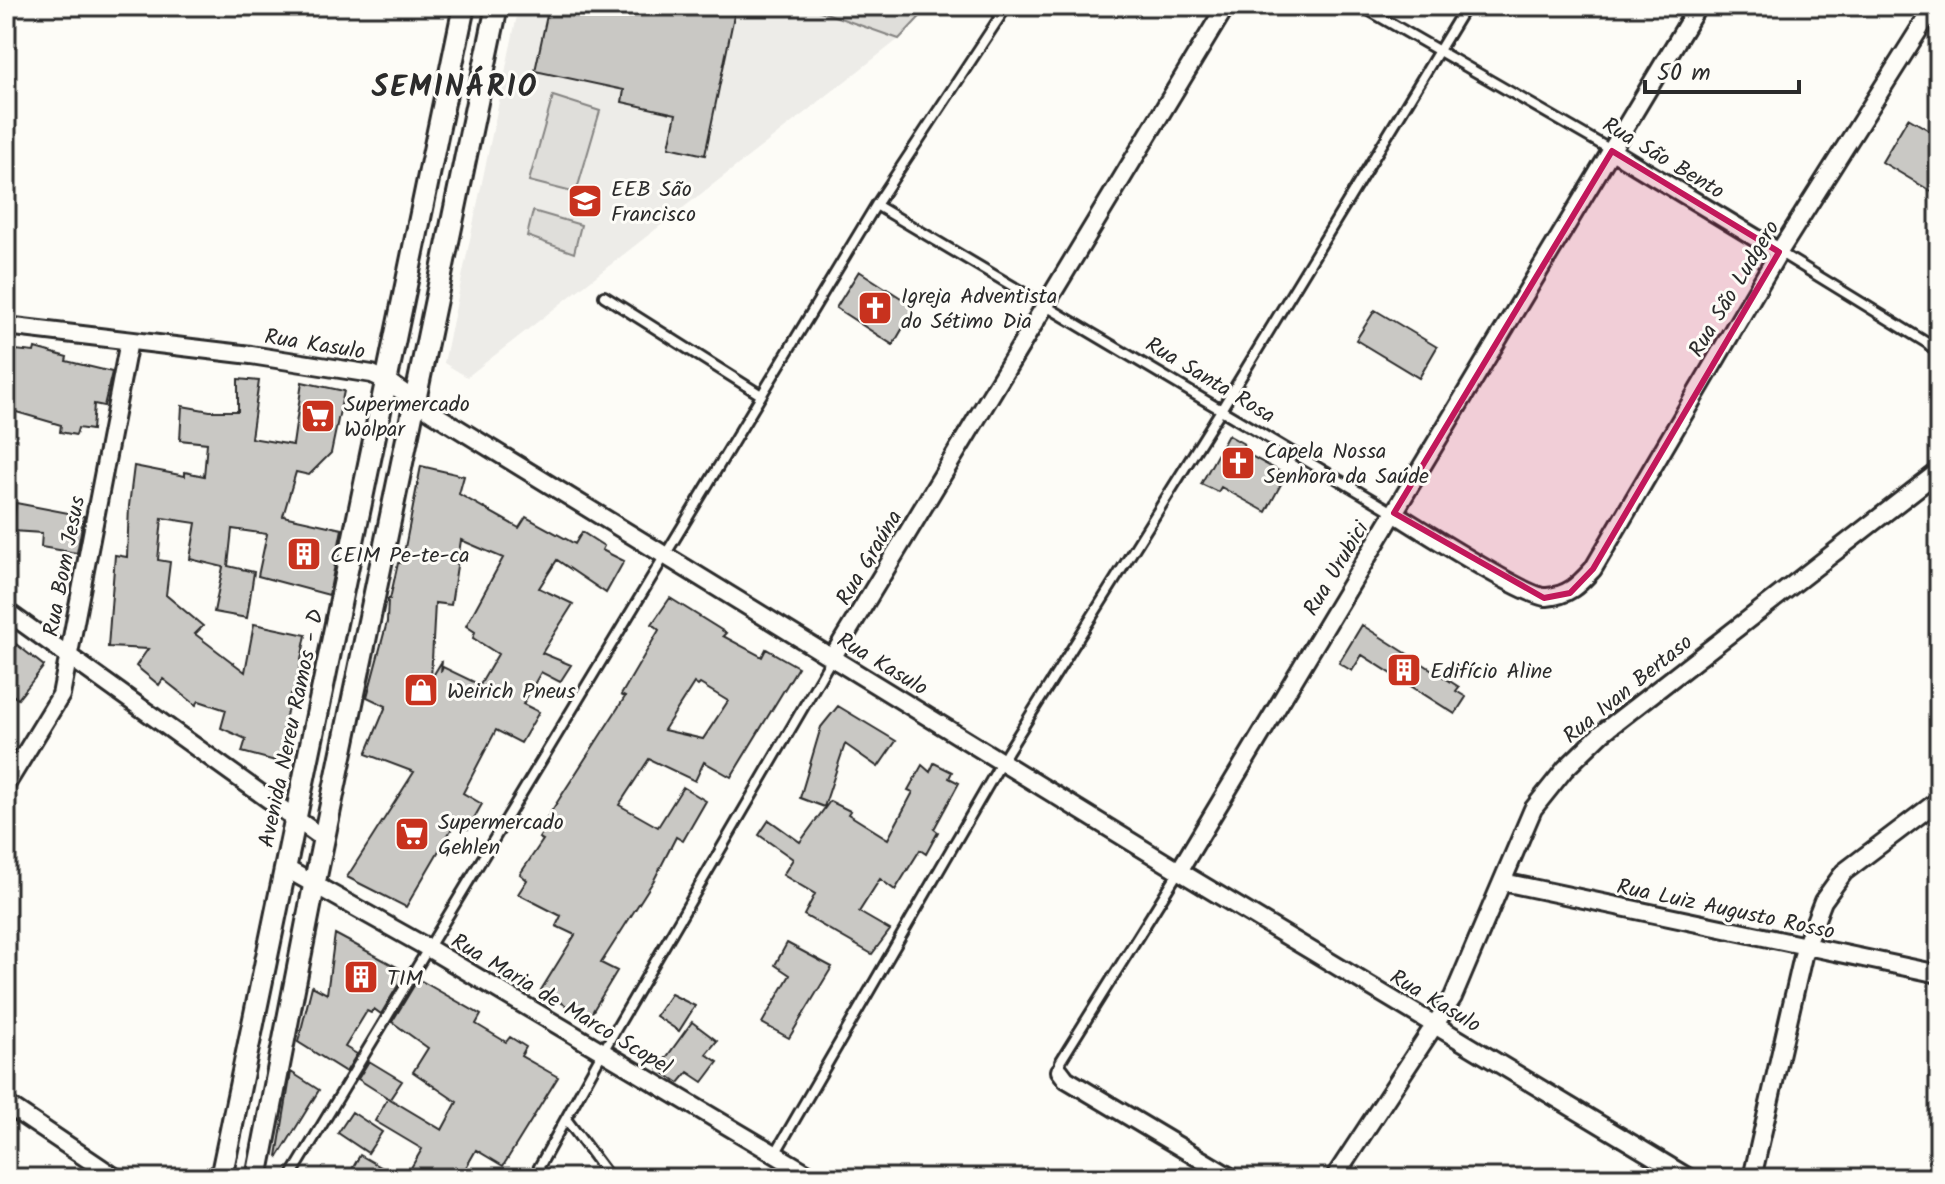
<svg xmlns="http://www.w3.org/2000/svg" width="1945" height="1184" font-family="Kalam,sans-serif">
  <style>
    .built { fill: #edece8 }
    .green { fill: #dfdeda; stroke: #858482; stroke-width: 2 }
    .building { fill: #c9c8c4; stroke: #2b2b2b; stroke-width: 2; fill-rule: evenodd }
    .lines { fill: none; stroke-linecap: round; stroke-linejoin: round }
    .service-casing { stroke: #2b2b2b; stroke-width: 14 }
    .minor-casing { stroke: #2b2b2b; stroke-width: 22 }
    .tertiary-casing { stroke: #2b2b2b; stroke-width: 26 }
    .service { stroke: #fdfcf7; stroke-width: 8 }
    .minor { stroke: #fdfcf7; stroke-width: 16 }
    .tertiary { stroke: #fdfcf7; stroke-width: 20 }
    .marked { fill: #c2185b; fill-opacity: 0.2; stroke: #c2185b; stroke-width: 6; stroke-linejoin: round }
    .labels { text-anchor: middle; stroke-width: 6; stroke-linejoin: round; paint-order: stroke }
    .street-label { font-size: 22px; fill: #2b2b2b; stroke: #fdfcf7 }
    .poi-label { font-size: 22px; fill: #2b2b2b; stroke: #fdfcf7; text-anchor: start }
    .district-label { font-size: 30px; font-weight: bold; letter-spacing: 2px; fill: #2b2b2b; stroke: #fdfcf7 }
  </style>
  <rect width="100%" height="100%" fill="#fdfcf7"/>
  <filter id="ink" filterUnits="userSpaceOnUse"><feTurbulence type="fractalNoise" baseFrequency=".0125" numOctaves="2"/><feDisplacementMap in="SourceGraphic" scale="16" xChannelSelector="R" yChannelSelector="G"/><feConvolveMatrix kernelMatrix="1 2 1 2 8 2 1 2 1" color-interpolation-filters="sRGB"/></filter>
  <g filter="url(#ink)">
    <path class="built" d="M519 6H801L899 39 467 377 444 363Z"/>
    <path class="green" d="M806 6H930L899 39Z
      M553 96 600 111 576 193 529 181Z
      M533 211 581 225 574 253 527 236Z"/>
    <path class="building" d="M549 6H736L705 155 669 147 676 114 622 102 624 90 535 71Z
      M1908 118 1939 136V196L1882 162Z
      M859 271 915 307 893 345 836 308Z
      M1375 310 1437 347 1419 378 1356 340Z
      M35 348 67 357 66 361 112 372 104 406 94 404 92 430 78 428 76 435 60 432 61 425 6 409V349L34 352Z
      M238 379 259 381 251 438 293 445 302 382 344 391 331 453 309 475 296 472 283 516 342 529 329 595 258 576 267 534 232 529 228 566 254 572 247 618 214 612 223 567 190 559 196 523 162 518 158 560 170 562 166 595 203 626 195 634 245 672 254 624 306 635 294 695 291 694 283 729H286L279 762 242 752 246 739 221 728 226 710 199 701 196 705 163 679 159 685 136 666 148 649 108 647 115 555 127 557 129 506 134 466 185 476V472L204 476 207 443 180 440 182 406 210 411H238Z
      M1228 435 1244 444 1240 450 1286 475 1266 512 1221 487 1218 492 1201 484Z
      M421 466 464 476 459 494 519 528 526 517 575 544 582 532 604 546 602 550 624 561 606 593 557 560 539 588 573 604 542 653 571 665 560 682 541 672 523 704 539 712 521 743 496 730 463 793 482 804 468 829 455 823 406 907 347 877 414 772 366 754 386 706 367 697 387 622 388 599H390L398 563H402ZM461 540 503 558 466 626 475 632 473 638 498 654 480 685 443 667 441 672 442 661 431 679 435 603 451 605Z
      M16 503 84 516 77 553 41 547 42 533 12 531Z
      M670 598 726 633 723 636 762 657 766 649 798 667 731 777 704 762 695 781 649 759 619 805 658 827 683 787 706 801 683 841 676 837 654 880 601 963 617 971 588 1019 541 990 575 935 556 926 561 916 518 894 527 880 520 874 543 840 539 838 548 824 545 821 625 697 621 695 659 630 652 624ZM694 683 698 686 700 684 728 701 703 739 664 730Z
      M1362 625 1459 687 1456 691 1466 697 1455 714 1362 655 1352 671 1339 663Z
      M16 644 44 666 18 699 6 690V658Z
      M838 706 896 741 878 767 845 744 824 807 800 798 821 727Z
      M934 763 952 772 949 778 959 783 934 829 938 832 926 854 920 850 895 890 880 879 859 912 890 930 872 954 804 915 815 894 783 875 793 859 759 835 769 820 800 842 830 801 850 811 848 814 888 839 913 792 908 790 922 765 930 772Z
      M335 934 406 972 381 1014 374 1009 371 1013 367 1011 345 1047 357 1054 346 1072 298 1042 312 986 327 994Z
      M787 943 832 967 789 1038 762 1023 790 975 775 965Z
      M418 979 481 1015 476 1024 506 1042 510 1037 526 1047 521 1056 558 1077 503 1166 476 1150 460 1178H405L422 1149 375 1121 388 1098 358 1079 369 1061 402 1081 390 1099 442 1130 457 1102 413 1072 428 1048 392 1022Z
      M671 994 695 1006 679 1031 656 1016Z
      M692 1022 717 1041 706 1054 718 1062 703 1082 688 1072 679 1083 658 1069Z
      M291 1072 319 1090 278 1157 277 1156Z
      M352 1112 382 1132 368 1153 338 1133Z
      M360 1155 400 1178H347Z"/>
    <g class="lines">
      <g class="service-casing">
        <path id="service" d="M1361 6 1611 150
          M876 205 1393 512
          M1779 252 1927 343 1939 354
          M604 296 761 395
          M1060 1071V1062L1179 871
          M566 1119 610 1178
          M775 1154 1008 751 1221 410 1466 6
          M290 1178 876 205 1007 6
          M533 1178 602 1053 832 658"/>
      </g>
      <g class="minor-casing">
        <path id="minor" d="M1612 151 1779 252
          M6 326 251 355 372 374 387 381 433 413 1179 871 1689 1178
          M1394 513C1417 527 1529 599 1547 597 1570 595 1579 584 1593 569L1779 252 1934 6
          M6 611 324 839
          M832 658 1226 6
          M6 785 61 695 129 341
          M285 868 428 948 815 1178
          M1179 871 1698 6
          M1503 882 1939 974
          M1060 1071 1066 1079 1232 1178
          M6 1104 116 1178
          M1334 1178 1453 997 1533 809 1565 769 1602 733 1939 471
          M1752 1178 1805 947 1823 901 1844 872 1939 800"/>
      </g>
      <g class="tertiary-casing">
        <path id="tertiary" d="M221 1178 464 6
          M257 1178 314 886 497 6"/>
      </g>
      <use href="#service" class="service"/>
      <use href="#minor" class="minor"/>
      <use href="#tertiary" class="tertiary"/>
    </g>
  </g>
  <path class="marked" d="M1612 151 1779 252 1593 569 1570 593 1544 598 1394 513Z"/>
  <defs>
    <g id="school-square" transform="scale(1.8)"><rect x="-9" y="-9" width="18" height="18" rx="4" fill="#c8321e" stroke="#fdfcf7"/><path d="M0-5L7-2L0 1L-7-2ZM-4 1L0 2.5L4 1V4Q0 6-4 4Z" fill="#fff"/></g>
    <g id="church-square" transform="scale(1.8)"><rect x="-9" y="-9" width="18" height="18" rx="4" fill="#c8321e" stroke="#fdfcf7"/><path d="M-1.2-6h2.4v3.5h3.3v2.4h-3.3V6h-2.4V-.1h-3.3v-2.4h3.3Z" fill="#fff"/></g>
    <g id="supermarket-square" transform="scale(1.8)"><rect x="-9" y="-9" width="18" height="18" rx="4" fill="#c8321e" stroke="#fdfcf7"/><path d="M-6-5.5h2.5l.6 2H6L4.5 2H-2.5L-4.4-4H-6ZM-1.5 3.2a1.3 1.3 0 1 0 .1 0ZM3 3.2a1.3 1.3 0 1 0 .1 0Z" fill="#fff"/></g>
    <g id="building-square" transform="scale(1.8)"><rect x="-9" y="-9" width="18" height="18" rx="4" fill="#c8321e" stroke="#fdfcf7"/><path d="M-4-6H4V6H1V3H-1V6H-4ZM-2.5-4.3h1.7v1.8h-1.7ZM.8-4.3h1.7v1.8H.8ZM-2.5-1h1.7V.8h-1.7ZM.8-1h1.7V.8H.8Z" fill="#fff"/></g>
    <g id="shop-square" transform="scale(1.8)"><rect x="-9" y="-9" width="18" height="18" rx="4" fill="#c8321e" stroke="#fdfcf7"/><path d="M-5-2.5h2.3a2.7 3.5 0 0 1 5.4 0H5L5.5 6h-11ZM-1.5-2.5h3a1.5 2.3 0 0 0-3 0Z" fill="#fff"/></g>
  </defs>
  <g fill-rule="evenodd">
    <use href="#school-square" x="585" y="201"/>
    <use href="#church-square" x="875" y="308"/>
    <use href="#supermarket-square" x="318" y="416"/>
    <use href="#church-square" x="1238" y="463"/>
    <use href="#building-square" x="304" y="554"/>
    <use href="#building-square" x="1404" y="670"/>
    <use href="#shop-square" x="421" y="690"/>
    <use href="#supermarket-square" x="412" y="834"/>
    <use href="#building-square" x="361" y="977"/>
  </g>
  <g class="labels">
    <g class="street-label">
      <text transform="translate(1664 157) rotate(31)" y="8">Rua São Bento</text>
      <text transform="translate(1733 288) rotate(-59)" y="8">Rua São Ludgero</text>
      <text transform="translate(315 343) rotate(9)" y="8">Rua Kasulo</text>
      <text transform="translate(1211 379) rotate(31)" y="8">Rua Santa Rosa</text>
      <text transform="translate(868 557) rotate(-59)" y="8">Rua Graúna</text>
      <text transform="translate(63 566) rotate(-79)" y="8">Rua Bom Jesus</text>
      <text transform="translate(1335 568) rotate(-59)" y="8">Rua Urubici</text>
      <text transform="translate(883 663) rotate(31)" y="8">Rua Kasulo</text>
      <text transform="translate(1627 688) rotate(-39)" y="8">Rua Ivan Bertaso</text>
      <text transform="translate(290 728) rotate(-78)" y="8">Avenida Nereu Ramos - D</text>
      <text transform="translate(1726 908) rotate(12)" y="8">Rua Luiz Augusto Rosso</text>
      <text transform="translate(1436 1000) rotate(31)" y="8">Rua Kasulo</text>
      <text transform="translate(562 1003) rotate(31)" y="8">Rua Maria de Marco Scopel</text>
    </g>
    <g class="poi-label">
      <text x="611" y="196">EEB São<tspan x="611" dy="25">Francisco</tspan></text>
      <text x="901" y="303">Igreja Adventista<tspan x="901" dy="25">do Sétimo Dia</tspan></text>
      <text x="344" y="411">Supermercado<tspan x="344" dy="25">Wolpar</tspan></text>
      <text x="1264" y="458">Capela Nossa<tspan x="1264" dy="25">Senhora da Saúde</tspan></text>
      <text x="330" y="562">CEIM Pe-te-ca</text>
      <text x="1430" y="678">Edifício Aline</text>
      <text x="447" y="698">Weirich Pneus</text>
      <text x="438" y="829">Supermercado<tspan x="438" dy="25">Gehlen</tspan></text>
      <text x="387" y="985">TIM</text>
    </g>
    <g class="district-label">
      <text x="455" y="96">SEMINÁRIO</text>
    </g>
  </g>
  <rect width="1945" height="1184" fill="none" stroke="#fdfcf7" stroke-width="32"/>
  <rect x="16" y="16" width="1913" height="1152" fill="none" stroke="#2b2b2b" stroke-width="3" filter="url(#ink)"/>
  <path d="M1645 80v12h154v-12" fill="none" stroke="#2b2b2b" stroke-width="4"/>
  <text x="1657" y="80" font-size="24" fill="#2b2b2b" stroke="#fdfcf7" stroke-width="6" paint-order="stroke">50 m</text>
</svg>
